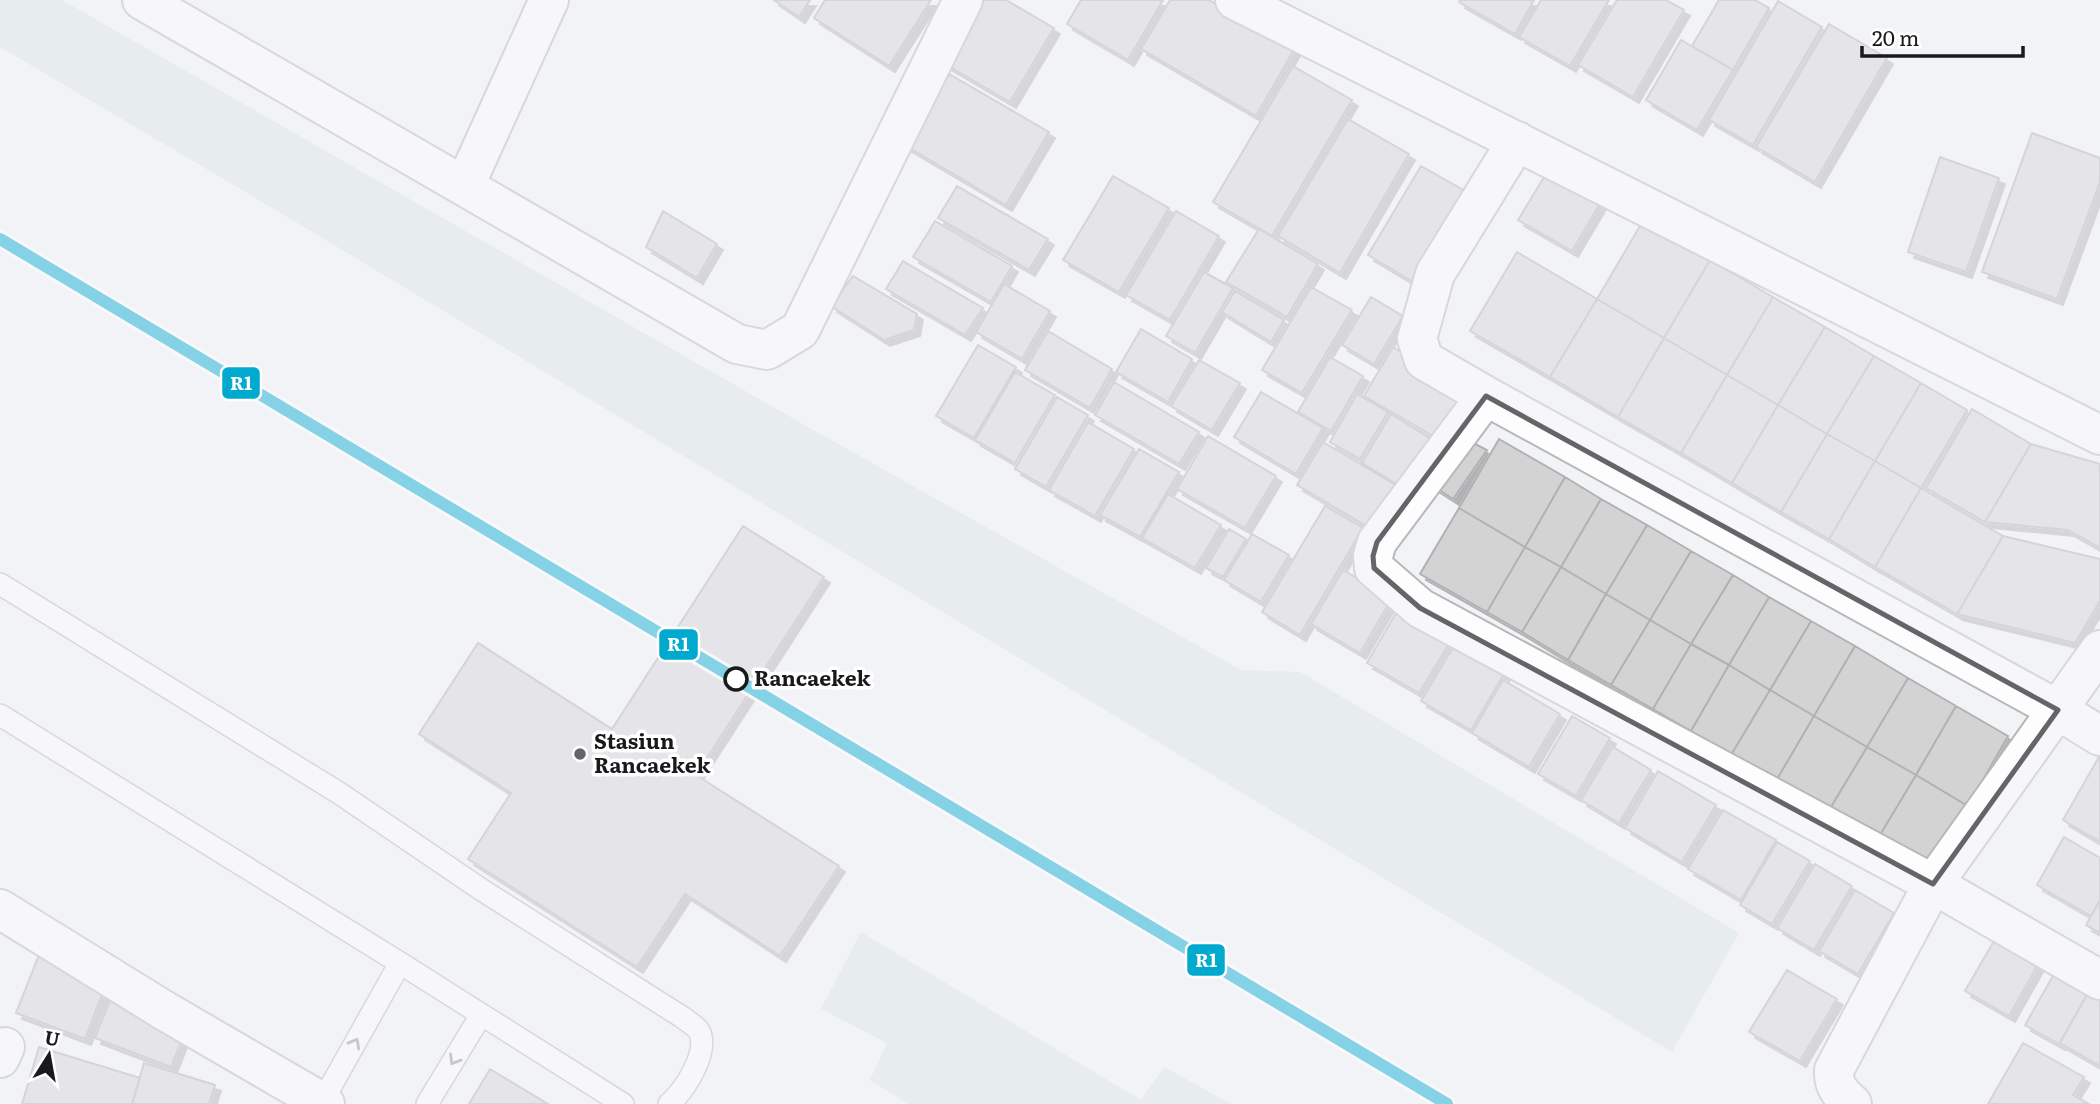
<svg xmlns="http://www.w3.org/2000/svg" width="2100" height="1104" font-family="Literata,serif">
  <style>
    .green { fill: #d8e6de }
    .building { fill: #d4d3d4; stroke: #b2b1b2; stroke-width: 2; filter: url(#shadow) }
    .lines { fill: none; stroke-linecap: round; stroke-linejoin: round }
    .lane-casing { stroke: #b7b8ba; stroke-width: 24 }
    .street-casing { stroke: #b7b8ba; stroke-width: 42 }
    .lane { stroke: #fdfdfe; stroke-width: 21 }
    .street { stroke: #fdfdfe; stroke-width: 38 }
    .rail-1-casing { stroke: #fff; stroke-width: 18 }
    .rail-1 { stroke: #00a9ce; stroke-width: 12 }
    .oneway { stroke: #969698 }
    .marked { fill: none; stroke: #646568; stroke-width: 5; stroke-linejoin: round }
    .stop-dot { fill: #fff; stroke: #18191b; stroke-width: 3.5 }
    .poi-dot { fill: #646568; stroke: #fff; stroke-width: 2.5 }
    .labels { text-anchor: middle; stroke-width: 7; stroke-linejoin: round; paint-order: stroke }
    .stop-label { font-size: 21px; font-weight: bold; fill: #18191b; stroke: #fff; text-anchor: start }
    .poi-label { font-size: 21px; font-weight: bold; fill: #18191b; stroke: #fff; text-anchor: start }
    .line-badge { stroke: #fff; stroke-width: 2.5 }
    .badge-label { font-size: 19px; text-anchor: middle; font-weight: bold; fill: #fff }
  </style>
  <defs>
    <filter id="shadow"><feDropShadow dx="6" dy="6" stdDeviation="0" flood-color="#0004"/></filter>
  </defs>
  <rect width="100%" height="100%" fill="#f2f3f7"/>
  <path class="green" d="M0 0H62L822 435 1241 670 1300 672 1739 933 1672 1052 296 222 0 47Z
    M861 932 1141 1100 1164 1067 1231 1104H908L870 1080 887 1043 821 1009Z"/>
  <path class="building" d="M774 0H810L799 17Z
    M825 0H931L889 66 814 18Z
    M983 0H1006L1054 28 1010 102 945 64Z
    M1081 0H1163L1128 60 1067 24Z
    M1170 0H1209L1294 50 1256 116 1141 49Z
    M1460 0H1534L1515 34 1459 2Z
    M1541 0H1609L1570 66 1519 37Z
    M1617 0H1666L1684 10 1633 97 1578 65Z
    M1719 0H1755L1769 8 1733 70 1692 46Z
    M1778 1 1822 27 1753 145 1709 120Z
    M1829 24 1887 58 1815 182 1756 147Z
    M1681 40 1733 70 1697 130 1646 100Z
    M1293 66 1352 100 1272 236 1213 202Z
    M949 74 1049 132 1006 205 906 146Z
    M1348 119 1409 154 1340 273 1278 236Z
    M2032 133 2100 158V182L2057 299 1982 272Z
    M1940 157 1999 178 1966 272 1908 252Z
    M1552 164 1605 195 1572 251 1518 220Z
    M1421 166 1474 196 1420 286 1368 255Z
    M1113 176 1169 208 1119 292 1063 260Z
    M957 186 1048 239 1029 270 938 218Z
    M663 211 717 244 697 278 646 247Z
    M1176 211 1219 236 1170 320 1126 295Z
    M935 221 1012 266 991 302 913 257Z
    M1643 221 1710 260 1664 338 1597 299Z
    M1259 229 1318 264 1287 317 1226 282Z
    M1517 252 1597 299 1550 377 1470 331Z
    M1710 260 1773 297 1727 375 1664 338Z
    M903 261 983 308 965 335 886 289Z
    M1204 272 1233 288 1195 353 1166 336Z
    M853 276 917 314 914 330 884 340 831 306Z
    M1004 284 1050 311 1022 359 976 332Z
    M1311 287 1352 310 1302 393 1262 370Z
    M1235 291 1284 320 1271 342 1222 312Z
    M1371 297 1403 316 1374 364 1342 345Z
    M1773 297 1825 327 1778 405 1727 375Z
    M1597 299 1664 338 1618 417 1550 377Z
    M1825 327 1874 356 1827 434 1778 405Z
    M1141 329 1192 359 1168 402 1116 372Z
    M1048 331 1112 369 1090 408 1025 370Z
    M1664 338 1727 375 1681 453 1618 417Z
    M978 345 1016 367 974 438 936 416Z
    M1393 347 1475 396 1447 444 1364 396Z
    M1874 356 1921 383 1875 461 1827 434Z
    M1330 357 1363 376 1331 431 1298 412Z
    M1199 360 1240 383 1212 430 1171 406Z
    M1015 372 1055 395 1015 463 975 440Z
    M1727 375 1778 405 1732 483 1681 453Z
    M1114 382 1199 432 1179 464 1095 415Z
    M1921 383 1967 410 1921 488 1875 461Z
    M1261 392 1323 428 1296 474 1234 437Z
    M1357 394 1388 412 1360 459 1330 442Z
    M1057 397 1088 415 1046 487 1015 469Z
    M1778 405 1827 434 1781 512 1732 483Z
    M1972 409 2031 444 1985 522 1926 488Z
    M1391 414 1431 439 1403 488 1362 463Z
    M1088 422 1134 449 1095 516 1049 490Z
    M1827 434 1875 461 1829 539 1781 512Z
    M1208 436 1276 476 1245 528 1177 489Z
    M1462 437 1487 450 1453 499 1433 486Z
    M1499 439 1565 477 1525 547 1459 508Z
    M1323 442 1404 490 1378 533 1297 485Z
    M2031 444 2100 464V548L2068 530 1985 522Z
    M1139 449 1179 472 1140 537 1100 515Z
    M1875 461 1921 488 1875 567 1829 539Z
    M1565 477 1601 499 1561 567 1525 547Z
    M1921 488 2003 536 1957 614 1875 567Z
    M1168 494 1221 525 1195 568 1142 538Z
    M1601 499 1647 525 1606 594 1561 567Z
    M1325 506 1363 528 1300 635 1262 612Z
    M1459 508 1525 547 1487 612 1420 574Z
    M1647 525 1691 551 1650 620 1606 594Z
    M743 526 824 577 696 775 839 866 780 956 685 894 637 967 468 859 511 793 419 734 478 643 612 729Z
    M1229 529 1246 539 1223 577 1206 568Z
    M1252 534 1289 555 1261 602 1224 580Z
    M2003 536 2100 559V601L2075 643 1957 614Z
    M1525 547 1561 567 1522 632 1487 612Z
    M1691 551 1733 575 1691 644 1650 620Z
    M1561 567 1606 594 1568 660 1522 632Z
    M1343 570 1392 598 1360 653 1311 624Z
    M1733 575 1769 597 1729 665 1691 644Z
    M1606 594 1650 620 1611 685 1568 660Z
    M1769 597 1811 621 1770 690 1729 665Z
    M1397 611 1450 642 1419 693 1367 663Z
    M1650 620 1691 644 1653 709 1611 685Z
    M1811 621 1855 646 1814 716 1770 690Z
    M1691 644 1729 665 1691 731 1653 709Z
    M1454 646 1504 674 1471 730 1421 701Z
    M1855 646 1908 678 1867 747 1814 716Z
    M1729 665 1770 690 1731 755 1691 731Z
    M1908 678 1956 706 1916 775 1867 747Z
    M1503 680 1560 714 1529 767 1472 733Z
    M1770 690 1814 716 1776 781 1731 755Z
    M1956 706 2008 736 1968 806 1916 775Z
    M1572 716 1610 738 1576 796 1538 774Z
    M1814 716 1867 747 1828 812 1776 781Z
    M1613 747 1651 770 1619 823 1581 800Z
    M1867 747 1916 775 1877 840 1828 812Z
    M2100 755V842L2063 820Z
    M1658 771 1716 805 1682 862 1625 828Z
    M1916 775 1968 806 1930 871 1877 840Z
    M1723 810 1776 840 1741 900 1688 869Z
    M2064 837 2100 858V900L2091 916 2037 885Z
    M1777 842 1810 861 1772 924 1740 905Z
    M1815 864 1852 886 1814 950 1777 928Z
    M1855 890 1894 913 1858 974 1819 951Z
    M2100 900V933L2086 925Z
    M1998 934 2041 959 2009 1016 1965 991Z
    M39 955 107 982 85 1039 16 1013Z
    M2058 967 2092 986 2059 1044 2025 1025Z
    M1787 970 1837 999 1800 1061 1749 1032Z
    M2092 986 2100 990V1066L2060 1043Z
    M110 1000 186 1029 171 1067 95 1038Z
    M2023 1043 2084 1077 2073 1095 2089 1104H1988Z
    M39 1047 140 1078 132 1104H22Z
    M144 1063 215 1085 209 1104H132Z
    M490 1069 548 1104H469Z"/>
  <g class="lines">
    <g class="lane-casing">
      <path id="lane" d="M0 584 339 793 482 890 682 1017C687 1021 696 1026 699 1031 710 1052 684 1091 669 1104
        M0 715 400 963 623 1104
        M322 1102 400 963
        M427 1104 481 1015"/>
    </g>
    <g class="street-casing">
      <path id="street" d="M142 0 737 344 767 350 800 330 963 0
        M1235 0 2100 435
        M1517 141 1435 274 1417 339 1424 360 1486 396 2058 710 2100 736
        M465 185 549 0
        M1486 396 1377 542 1373 556 1374 568 1420 608 1933 884 2100 980
        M0 909 165 1011 325 1104
        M0 1058 5 1047
        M1852 1104C1840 1093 1833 1086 1834 1070L1933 884 2100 650"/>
    </g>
    <use href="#lane" class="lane"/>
    <use href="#street" class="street"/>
    <g class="rail-1-casing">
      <path id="rail-1" d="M0 239 1447 1104"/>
    </g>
    <use href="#rail-1" class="rail-1"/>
  </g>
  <defs><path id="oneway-chevron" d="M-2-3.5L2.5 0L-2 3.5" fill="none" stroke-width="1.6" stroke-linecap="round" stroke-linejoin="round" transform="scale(1.75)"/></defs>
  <g class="oneway">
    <use href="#oneway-chevron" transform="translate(355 1043) rotate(-61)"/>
    <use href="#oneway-chevron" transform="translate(454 1060) rotate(121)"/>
  </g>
  <path d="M0 0H2100V1104H0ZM1486 396 2058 710 1933 884 1420 608 1374 568 1373 556 1377 542Z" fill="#f2f3f7" fill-opacity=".55" fill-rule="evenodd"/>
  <path class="marked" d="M1486 396 2058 710 1933 884 1420 608 1374 568 1373 556 1377 542Z"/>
  <circle class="stop-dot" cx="736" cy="679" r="11"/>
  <circle class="poi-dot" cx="580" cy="754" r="7"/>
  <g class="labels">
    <g class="stop-label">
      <text x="754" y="686">Rancaekek</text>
    </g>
    <g class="poi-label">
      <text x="594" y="749">Stasiun<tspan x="594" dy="24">Rancaekek</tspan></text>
    </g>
  </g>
  <g class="line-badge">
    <rect x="221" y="366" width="40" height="34" rx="7" fill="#00a9ce"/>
    <rect x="658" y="628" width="41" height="33" rx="7" fill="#00a9ce"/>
    <rect x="1186" y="943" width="40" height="34" rx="7" fill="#00a9ce"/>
  </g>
  <g class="badge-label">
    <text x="241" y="390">R1</text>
    <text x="678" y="651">R1</text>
    <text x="1206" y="967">R1</text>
  </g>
  <g transform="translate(49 1055) rotate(11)" stroke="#ffffff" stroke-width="5" paint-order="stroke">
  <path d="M0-5L12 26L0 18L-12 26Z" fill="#18191b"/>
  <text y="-10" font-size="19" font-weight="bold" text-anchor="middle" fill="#18191b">U</text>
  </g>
  <path d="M1862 46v10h161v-10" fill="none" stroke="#18191b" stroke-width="3.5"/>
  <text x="1872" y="46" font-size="21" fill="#18191b" stroke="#ffffff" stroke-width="5" paint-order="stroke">20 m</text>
</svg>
